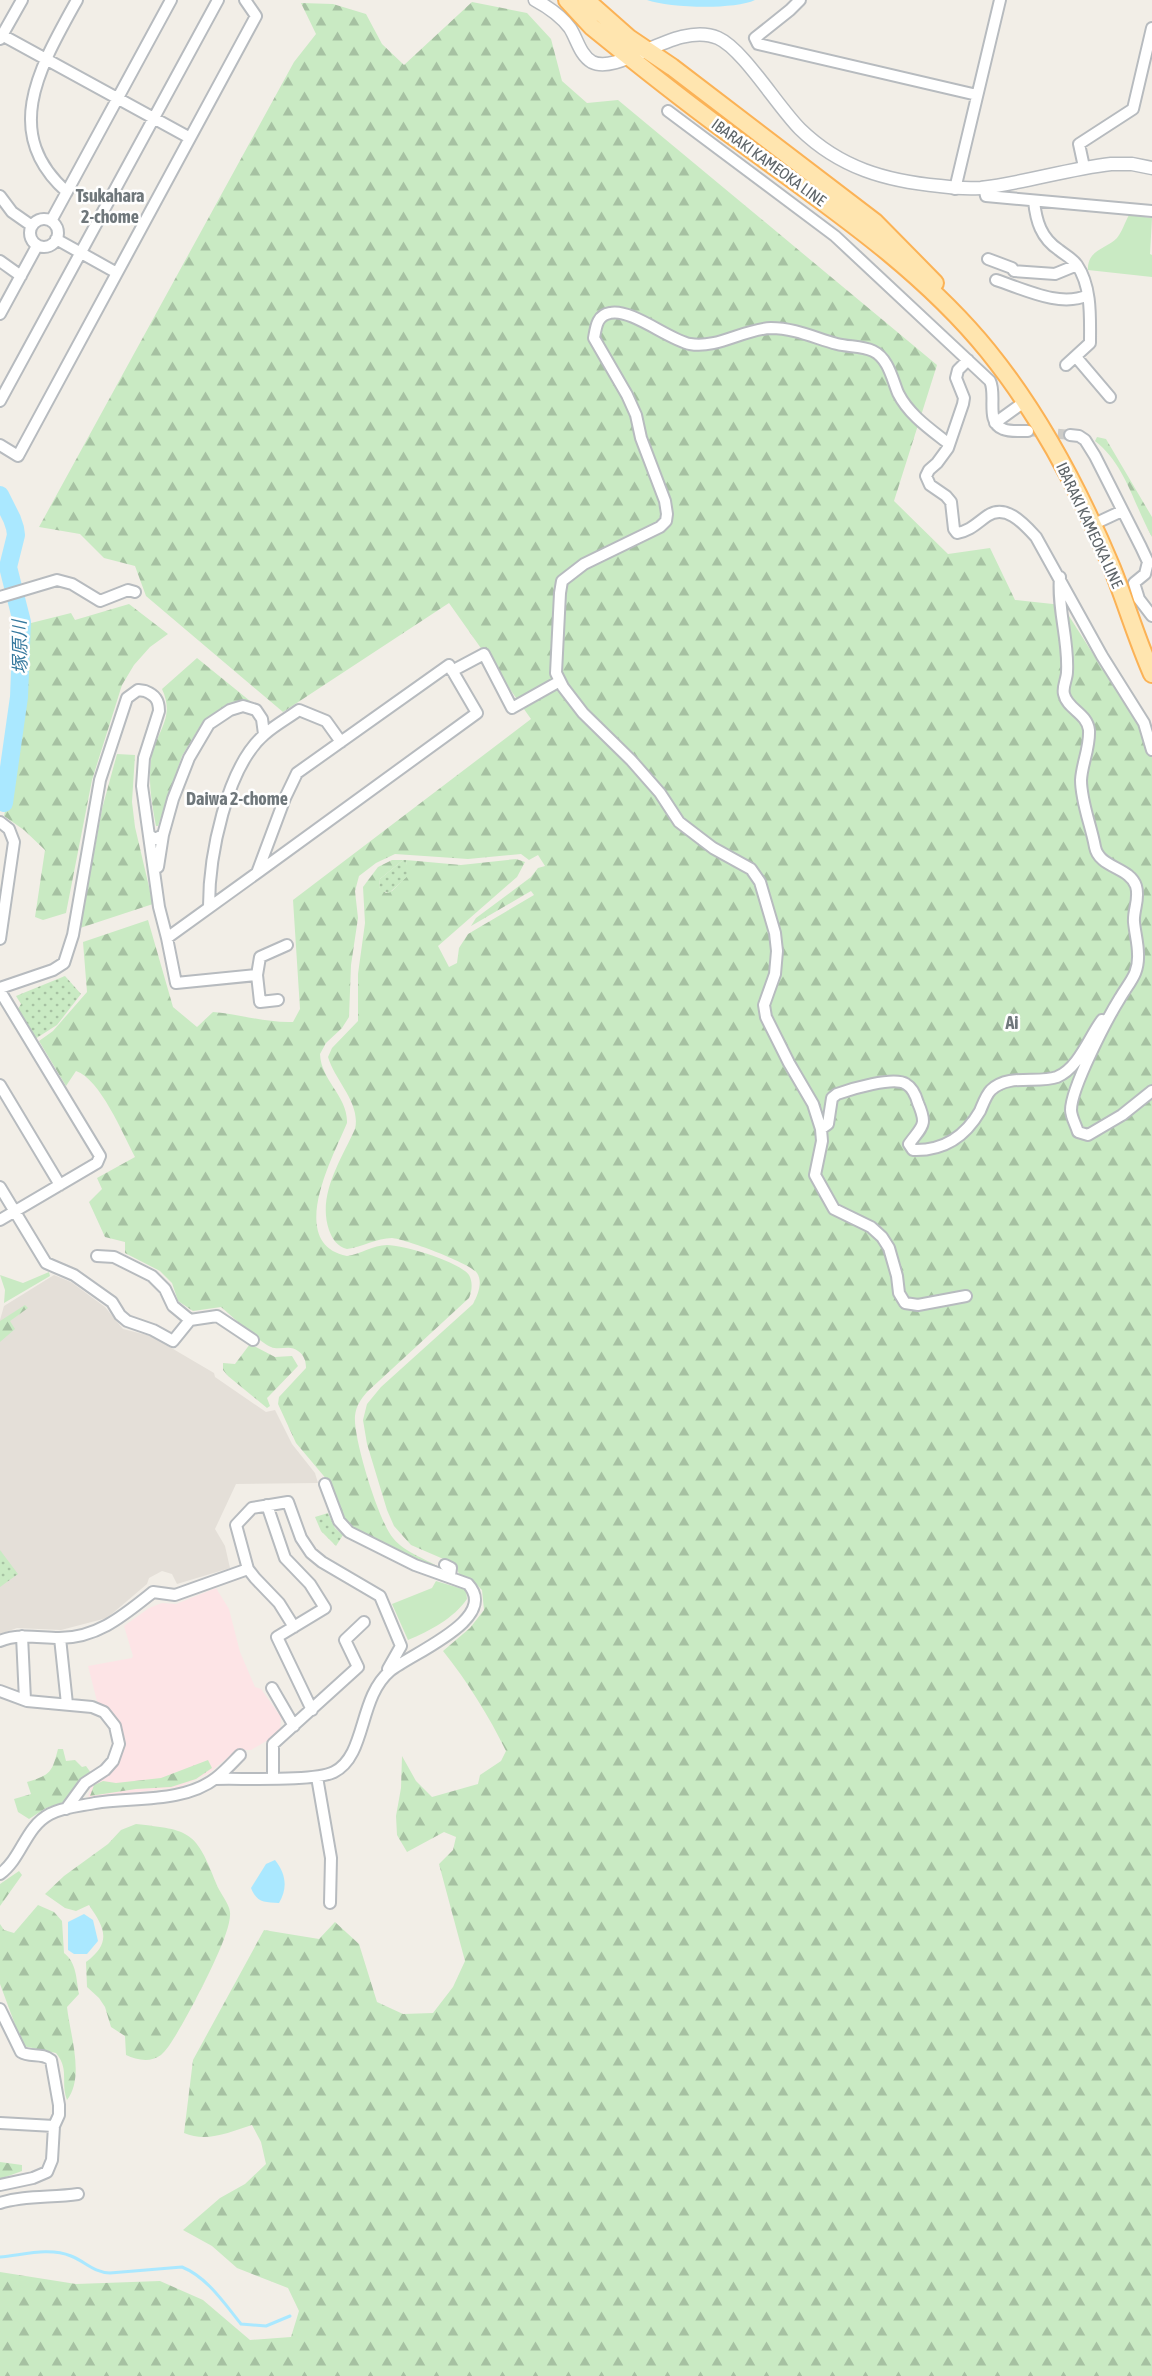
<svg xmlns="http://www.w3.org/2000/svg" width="1152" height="2376" font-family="'Asap Condensed','Noto Sans JP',sans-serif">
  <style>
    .education { fill: #e4dfd8 }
    .medical { fill: #fde4e6 }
    .green { fill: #c9eac3 }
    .forest { fill: url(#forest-firs) }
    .park { fill: url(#park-dots) }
    .water { fill: #aae8ff }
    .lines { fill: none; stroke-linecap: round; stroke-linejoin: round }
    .stream { stroke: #aae8ff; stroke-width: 3 }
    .river { stroke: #aae8ff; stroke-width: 18 }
    .minor-tunnel { stroke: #cdccc8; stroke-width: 10; stroke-dasharray: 10 5; stroke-linecap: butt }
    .minor-casing { stroke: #b7bbbf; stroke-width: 14 }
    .tertiary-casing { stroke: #b7bbbf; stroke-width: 15 }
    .primary-casing { stroke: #fbb256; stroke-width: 20 }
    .minor { stroke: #fff; stroke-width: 10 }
    .tertiary { stroke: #fff; stroke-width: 12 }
    .primary { stroke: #ffe5af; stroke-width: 16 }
    .labels { text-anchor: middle; stroke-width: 5; stroke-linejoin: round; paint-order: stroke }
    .street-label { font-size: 16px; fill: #5e6569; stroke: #fff }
    .neighbourhood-label { font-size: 18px; font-weight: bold; fill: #6f777b; stroke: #fff }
    .water-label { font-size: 18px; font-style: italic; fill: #36799e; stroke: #fff }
  </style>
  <defs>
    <pattern id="forest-firs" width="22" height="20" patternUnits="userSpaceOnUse" patternTransform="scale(1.5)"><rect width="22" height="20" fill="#c9eac3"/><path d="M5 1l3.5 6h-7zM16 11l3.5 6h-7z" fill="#a6c1a2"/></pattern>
    <pattern id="park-dots" width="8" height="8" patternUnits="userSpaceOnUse" patternTransform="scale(1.5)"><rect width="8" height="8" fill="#c9eac3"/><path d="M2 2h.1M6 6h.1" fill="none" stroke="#a6c1a2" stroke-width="1.8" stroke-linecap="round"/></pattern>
  </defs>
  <rect width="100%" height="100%" fill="#f2eee7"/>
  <path class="education" d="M54 1275 71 1282 105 1307 123 1329 151 1336 214 1373 215 1377 266 1412 275 1410 292 1444 315 1473 318 1483 236 1484 215 1529 225 1546 230 1568 177 1584 172 1574 162 1571 149 1578 147 1584 107 1618 61 1630 17 1628 0 1634V1320L4 1306Z"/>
  <path class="medical" d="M216 1588 229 1609 240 1652 255 1687 261 1689 281 1717 280 1733 251 1750H237L209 1773 180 1787 88 1798 91 1786 108 1774 118 1763 124 1742 121 1726 115 1717 98 1705 88 1666 132 1658 133 1656 124 1626 149 1608 162 1603 176 1604Z"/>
  <path class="green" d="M1129 215 1152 218 1150 254 1152 255V277L1088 270C1087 250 1106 249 1117 238 1122 232 1125 222 1129 215Z
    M49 1272 50 1276 4 1303 5 1290 0 1275 23 1283Z
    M436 1581 466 1590 467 1599C454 1618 430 1631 408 1640L392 1604 432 1588Z"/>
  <path class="forest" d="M472 2 527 13 551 39 562 81 587 103 618 100 937 365 894 501 948 554 990 548 1015 600 1062 605 1152 747V2376H0V2272L76 2284 160 2281 203 2300 250 2340 291 2337 299 2311 288 2288 237 2268 212 2246 183 2230 220 2198 245 2184 266 2164 261 2142 252 2125C229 2132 207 2143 184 2133L193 2060 264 1930 319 1939 335 1922 359 1944 377 2002 403 2014 433 2013 453 1987 465 1961 439 1864 453 1850 456 1837 444 1832 407 1852 397 1835 396 1816 401 1788 402 1756 416 1781 432 1797 478 1784 480 1775 501 1761 506 1751C489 1716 467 1681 443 1651L470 1628 484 1610 482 1590 472 1580 459 1574 455 1564 411 1545 394 1526 387 1510 367 1444 363 1420 367 1404 381 1387 473 1304C478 1295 483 1282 477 1273 470 1263 405 1239 392 1238 377 1238 362 1247 347 1249 338 1247 332 1239 329 1230 317 1195 341 1160 355 1129 361 1103 335 1081 328 1057L332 1048 358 1021V974L365 923 363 887 378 867 392 860H403L380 879 379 887 386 893 392 891 408 875 406 860 461 865 516 859 525 862 517 877 438 946 449 967 457 963 459 948 468 934 534 895 531 891 471 926 476 918 531 877 538 868 545 866 538 855 529 860 521 854 468 859 395 854 376 863 359 876 355 891 358 918 351 965 349 1017 342 1028 326 1043 320 1054C321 1081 348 1096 347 1123 334 1155 285 1243 347 1256 361 1254 373 1245 387 1245 404 1245 460 1262 469 1275 473 1282 472 1291 469 1298L367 1392C361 1399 356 1406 355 1416 353 1438 379 1522 393 1538 406 1554 428 1559 443 1570L403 1555 351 1529 342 1516 328 1481 296 1443 278 1404 279 1397 306 1368C306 1361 304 1355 298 1351 290 1344 280 1351 271 1347 259 1342 233 1317 221 1307L193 1311 178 1301 172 1283 160 1271 125 1253V1242L105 1237 89 1202 102 1189 97 1178 135 1157C123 1134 100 1079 76 1071L66 1086 39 1041 53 1031 87 992 83 942 148 920 173 1007 197 1027 213 1012C240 1014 265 1023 293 1022L300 1009 293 900 531 719 449 603 283 712 146 596 135 566 104 558 80 534 39 527 294 62 316 34 301 3 333 4 366 14 382 44 404 65Z
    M1097 437 1106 439 1152 517V537C1134 505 1125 464 1095 441Z
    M129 604 168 634 150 647 134 665 122 685 92 780 66 913 43 920 35 917 45 850 24 830 4 816C19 752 29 691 27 624L71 613 75 620Z
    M197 658 250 701 229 703 202 723 182 756 158 826H156C152 804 148 783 151 760 155 732 176 719 162 689Z
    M117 754 135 755 132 802 135 827 153 904 80 928 102 809Z
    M25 1305 28 1308 10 1321 15 1329 0 1342V1321Z
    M250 1344 275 1357 292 1356 298 1366 270 1395 267 1398 270 1406 267 1408 228 1376 223 1370V1363L235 1364Z
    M58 1749H63L66 1761 75 1760 82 1767 86 1766 91 1773 67 1801 46 1808 29 1819 18 1812 14 1799 31 1794 27 1782C51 1775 52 1772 58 1749Z
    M208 1760 212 1768 196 1779 171 1787 136 1789 90 1796 94 1785 103 1781 116 1783 161 1778Z
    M136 1824C190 1830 196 1831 216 1883 219 1892 229 1903 230 1912 232 1931 204 1983 195 2001 188 2013 171 2047 161 2055 150 2063 137 2060 126 2055L125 2036 111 2027 105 2007 99 1998 87 1987 86 1962C112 1943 105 1928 89 1905L76 1911 65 1908 45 1894 64 1876 108 1844 121 1830Z
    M19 1871 22 1875 0 1906V1884Z
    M38 1905 54 1912 62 1921 64 1953C77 1963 76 1979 79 1994L67 2007C70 2035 85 2077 67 2100 60 2082 70 2070 56 2053L23 2046 0 1984V1924L4 1930 14 1933Z
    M0 2162 22 2165V2171L0 2179Z"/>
  <path class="park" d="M403 860H406L409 875 389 893 382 891 379 887 380 879Z
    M65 976 81 994 57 1025 35 1039 18 1009 21 1004 16 996Z
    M328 1513 335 1528 343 1535 336 1546 321 1531 315 1517Z
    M0 1550 18 1574 0 1587Z"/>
  <path class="water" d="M647 0H755C734 10 669 8 647 0Z
    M275 1860C286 1874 288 1888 279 1903 264 1902 257 1903 251 1888L266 1864Z
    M84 1914 93 1920 98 1941 87 1954H74L68 1950V1922Z"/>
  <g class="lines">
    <path class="stream" d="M0 2257C23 2255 49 2247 71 2256 86 2262 93 2272 110 2273L182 2267C207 2277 224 2303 241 2324L266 2326 290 2316"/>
    <path class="river" d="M0 495 12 519 15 528 16 535 8 567 22 622 19 697 4 803"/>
    <path class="minor-tunnel" d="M1028 431 1070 435"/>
    <g class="minor-casing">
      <path id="minor" d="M800 0 790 10 755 38 758 44 977 95
        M0 34 190 138
        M0 39 22 0
        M668 111 835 236 990 381C997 395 985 422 1003 429 1010 432 1021 431 1028 431
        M1084 167 1079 144 1133 109 1152 28
        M984 187 986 196 1152 211
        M955 189 1000 0
        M67 192C0 133 40 67 77 0
        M0 196 12 212 32 226
        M1034 201C1036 221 1041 238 1059 250 1065 255 1072 258 1077 265 1092 287 1090 318 1090 343L1066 365
        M30 233a14 14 0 1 1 28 0a14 14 0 1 1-28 0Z
        M51 221 171 0
        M56 239 117 273
        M988 259 1012 268 1014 271 1055 274 1077 265
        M0 261 21 276
        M996 280C1024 289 1060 308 1088 295
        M0 314 37 246
        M1076 357 1110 397
        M968 360 958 370 956 378 964 398 963 404 948 448 937 463 929 470 926 476 930 485 946 496 951 502 954 529 957 533C970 531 977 523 987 516 1006 503 1024 524 1036 537L1102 656 1144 723 1152 750
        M0 401 218 0
        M995 423 1024 402
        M1070 435 1079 436 1085 440 1095 456 1141 547 1148 562 1145 574 1134 583 1139 599 1152 616
        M949 444C930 429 909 415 898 393 892 378 888 358 873 351 862 346 849 347 837 344 815 338 794 328 771 328 744 329 717 349 690 344 669 340 631 308 610 313 597 315 596 327 594 338L627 395 636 415 641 438 665 501 667 514 666 521 660 527 584 564 562 581 560 593 556 673 563 687 583 713 631 760 660 793 679 822 713 848 751 869 760 882 775 933 777 951 775 974 764 1005 766 1017 789 1063 813 1104 821 1129 822 1141 815 1175 834 1209 871 1227 882 1237 889 1248 897 1276 899 1293 905 1303 918 1305 966 1296
        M0 445 18 456 256 16 245 0
        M1092 525 1122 511
        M1060 577C1057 609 1069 640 1067 672 1067 679 1062 687 1064 694 1067 709 1087 713 1089 730 1090 748 1082 763 1081 780 1081 802 1091 825 1095 847 1099 868 1130 867 1136 886 1140 899 1133 910 1134 922 1135 933 1138 943 1138 954 1139 974 1130 981 1120 998 1107 1019 1071 1088 1071 1110 1071 1117 1076 1125 1078 1132L1088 1135 1122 1115 1152 1091
        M0 597 57 580 72 584 100 601 128 590 135 592
        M449 665 477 713 257 873 285 798 297 773Z
        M452 671 484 654 512 708 560 681
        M0 822 9 829 14 842 0 939
        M149 835 155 839 163 835 173 799 189 758 209 724 230 710 243 706 256 710 262 719 264 734
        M158 867 163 835
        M209 906C209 857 226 767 265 734 275 725 288 718 299 710L326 721 341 742
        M167 938 176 983 257 975 260 1002 278 1000
        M257 975 260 957 287 945
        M0 988 53 970 64 963 73 935 100 780 127 698 138 690 145 691C155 695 159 700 159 711L144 758 142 786 159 907 167 938 257 873
        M0 991 100 1156 97 1163 0 1220
        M0 1085 60 1185
        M821 1129 828 1124 832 1098 837 1094C851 1089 894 1076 906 1084 913 1088 916 1096 918 1103 928 1126 922 1126 909 1144L913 1150C943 1151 965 1137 980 1111 983 1104 986 1095 991 1090 1009 1073 1038 1084 1057 1077 1079 1068 1089 1037 1102 1020
        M0 1187 46 1263 74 1275 112 1302 120 1315 127 1321 153 1330 173 1341 190 1320 217 1316 253 1340
        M97 1256 114 1257 152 1276 165 1289 173 1306 190 1320
        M267 1505 285 1558 310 1584 325 1608 277 1637 312 1710
        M445 1565 451 1568 450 1576
        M294 1627 279 1603 255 1578 248 1569 236 1525 252 1508 288 1502 301 1538 311 1553 322 1562 380 1596 401 1646 388 1669
        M22 1636 25 1700
        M60 1638 67 1704
        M0 1641C19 1633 39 1638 59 1638 98 1638 124 1615 153 1592L175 1595 248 1569
        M272 1688 294 1726
        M0 1691 27 1701 92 1707 104 1712 115 1726 119 1744 113 1761 105 1770 85 1783 66 1809
        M317 1777 331 1858 330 1903
        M273 1778V1744L358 1667 345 1640 364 1622
        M215 1779C241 1778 314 1782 334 1772 367 1755 358 1698 390 1671 412 1653 500 1619 468 1584L415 1565 349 1532 339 1521 325 1484
        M0 1874C22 1858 25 1827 50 1814 63 1807 80 1806 95 1803 133 1797 184 1803 216 1778 225 1771 232 1763 240 1755
        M0 2009 21 2052C30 2058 42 2052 51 2060L59 2105V2115L54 2126 52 2160 47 2172 33 2178 0 2185
        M0 2123 54 2126
        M0 2203C25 2195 52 2198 78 2194"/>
    </g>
    <g class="tertiary-casing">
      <path id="tertiary" d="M535 0C548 7 561 16 570 28 577 39 580 55 592 62 620 76 677 20 718 38 743 49 777 106 800 129 840 168 886 181 940 186 954 188 966 189 981 188 1024 183 1067 169 1111 164H1132L1152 168"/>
    </g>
    <g class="primary-casing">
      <path id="primary" d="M567 0 592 27 613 44C654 77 696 110 739 141 825 204 920 267 988 351 1039 414 1081 494 1112 568 1126 603 1137 640 1152 674
        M586 0 629 38 672 67 875 222 935 283"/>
    </g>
    <use href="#minor" class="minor"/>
    <use href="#tertiary" class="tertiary"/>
    <use href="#primary" class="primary"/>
  </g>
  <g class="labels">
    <g class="street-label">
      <text transform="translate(769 162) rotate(36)" y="6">IBARAKI KAMEOKA LINE</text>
      <text transform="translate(1090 525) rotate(65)" y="6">IBARAKI KAMEOKA LINE</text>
    </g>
    <g class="neighbourhood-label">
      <text x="110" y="202">Tsukahara<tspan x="110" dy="21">2-chome</tspan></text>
      <text x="237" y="805">Daiwa 2-chome</text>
      <text x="1012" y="1029">Ai</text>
    </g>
    <g class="water-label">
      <text transform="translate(20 647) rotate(-91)" y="6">塚原川</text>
    </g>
  </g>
</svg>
